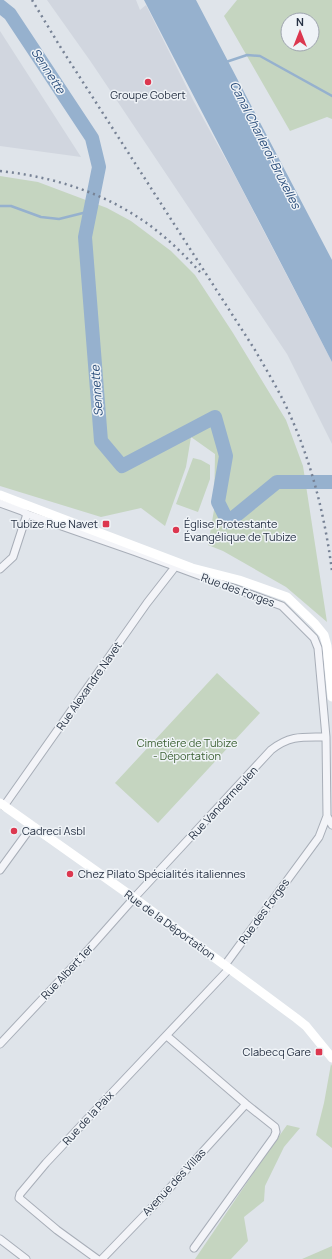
<svg xmlns="http://www.w3.org/2000/svg" width="332" height="1259" font-family="Manrope,sans-serif">
  <style>
    .built { fill: #d1d6df }
    .green { fill: #c5d5c0; fill-rule: evenodd }
    .water { fill: #96b1ce }
    .lines { fill: none; stroke-linecap: round; stroke-linejoin: round }
    .stream { stroke: #96b1ce; stroke-width: 2.5 }
    .river { stroke: #96b1ce; stroke-width: 14 }
    .street-casing { stroke: #a8aeb8; stroke-width: 9 }
    .street { stroke: #f3f4f8; stroke-width: 7 }
    .secondary { stroke: #fff; stroke-width: 9 }
    .rail { stroke: #778295; stroke-width: 2.5; stroke-dasharray: 2 4; stroke-linecap: butt }
    .poi-dot { fill: #dc374f; stroke: #eff3f7; stroke-width: 1.5 }
    .labels { text-anchor: middle; stroke-width: 3; stroke-linejoin: round; paint-order: stroke }
    .poi-label { font-size: 11px; fill: #263143; stroke: #eff3f7; text-anchor: start }
    .street-label { font-size: 11px; fill: #263143; stroke: #eff3f7 }
    .park-label { font-size: 11px; fill: #3b6032; stroke: #eff3f7 }
    .water-label { font-size: 12px; font-style: italic; fill: #2c4f7c; stroke: #eff3f7 }
  </style>
  <rect width="100%" height="100%" fill="#dfe4ea"/>
  <path class="built" d="M47 0H136L140 10 146 5 193 100 235 176 332 362V444L287 354 91 62Z
    M0 31 81 157 0 146Z"/>
  <path class="green" d="M237 0H332V119L327 117 290 131 224 16ZM288 20H312V44H288Z
    M0 176 38 182 107 208 131 221 171 251 195 275 233 333 286 420 303 466 327 622 286 587 223 551 208 545 214 510 215 454 191 437 186 467 165 526 141 508 101 517 0 486Z
    M193 458 201 460 210 465V479L198 512 176 504Z
    M217 673 260 713 158 823 115 783Z
    M331 1064 332 1066V1148L316 1135 324 1103Z
    M287 1125 300 1128 284 1147 265 1186 264 1201 244 1217 248 1241 231 1259H195L267 1153Z
    M332 1246V1259H302Z"/>
  <path class="water" d="M144 0H196L332 260V362C270 241 206 121 144 0Z"/>
  <g class="lines">
    <path class="stream" d="M226 62 247 55 260 56 332 96
      M0 206H11L41 217 59 219 91 211"/>
    <path class="river" d="M0 6 10 14 92 138 99 167 85 237 101 441 122 466 215 417 226 456 218 502 228 522 277 482H332"/>
    <g class="street-casing">
      <path id="street" d="M0 503 22 511 27 514 136 552 282 606 314 638 318 648 326 737 327 816 319 837 225 965
        M0 569 13 557 27 514
        M4 806 147 603 175 567
        M327 816 332 825
        M0 870 32 826
        M167 1036 246 1104 275 1127 276 1132 274 1137 194 1248
        M0 1044 80 959 134 898 271 750C290 735 303 737 326 737
        M0 1239 26 1259
        M97 1259 57 1230 19 1198 20 1194 46 1163 90 1116 229 969
        M102 1259 157 1202 246 1104"/>
    </g>
    <use href="#street" class="street"/>
    <path class="secondary" d="M0 495 192 568 239 580 287 597 315 624 324 635 327 646 332 697
      M0 803 134 898 296 1018 306 1026 332 1058"/>
    <path class="rail" d="M32 0 61 48 255 350C267 371 280 392 290 415 312 464 325 517 332 571
      M0 171C47 176 96 190 136 216 160 231 181 251 200 272"/>
  </g>
  <g class="poi-dot">
    <circle cx="148" cy="82" r="4"/>
    <rect x="102" y="520" width="8" height="8" rx="2"/>
    <circle cx="176" cy="530" r="4"/>
    <circle cx="14" cy="831" r="4"/>
    <circle cx="70" cy="874" r="4"/>
    <rect x="315" y="1048" width="8" height="8" rx="2"/>
  </g>
  <g class="labels">
    <g class="poi-label">
      <text x="148" y="99" text-anchor="middle">Groupe Gobert</text>
      <text x="98" y="528" text-anchor="end">Tubize Rue Navet</text>
      <text x="184" y="528">Église Protestante<tspan x="184" dy="13">Évangélique de Tubize</tspan></text>
      <text x="22" y="835">Cadreci Asbl</text>
      <text x="78" y="878">Chez Pilato Spécialités italiennes</text>
      <text x="311" y="1056" text-anchor="end">Clabecq Gare</text>
    </g>
    <g class="street-label">
      <text transform="translate(238 590) rotate(20)" y="4">Rue des Forges</text>
      <text transform="translate(89 686) rotate(-55)" y="4">Rue Alexandre Navet</text>
      <text transform="translate(223 803) rotate(-47)" y="4">Rue Vandermeulen</text>
      <text transform="translate(264 911) rotate(-54)" y="4">Rue des Forges</text>
      <text transform="translate(170 925) rotate(36)" y="4">Rue de la Déportation</text>
      <text transform="translate(67 972) rotate(-47)" y="4">Rue Albert 1er</text>
      <text transform="translate(88 1118) rotate(-47)" y="4">Rue de la Paix</text>
      <text transform="translate(174 1182) rotate(-47)" y="4">Avenue des Villas</text>
    </g>
    <g class="park-label">
      <text x="187" y="747">Cimetière de Tubize<tspan x="187" dy="13">- Déportation</tspan></text>
    </g>
    <g class="water-label">
      <text transform="translate(48 71) rotate(57)" y="4">Sennette</text>
      <text transform="translate(265 145) rotate(63)" y="4">Canal Charleroi-Bruxelles</text>
      <text transform="translate(97 391) rotate(-94)" y="4">Sennette</text>
    </g>
  </g>
  <g transform="translate(300 32)"><circle r="19" fill="#eff3f7" stroke="#9fa5af"/>
  <path d="M0-3L7 15L0 10L-7 15Z" fill="#dc374f"/>
  <text y="-6" font-size="11" font-weight="bold" text-anchor="middle" fill="#263143">N</text>
  </g>
</svg>
